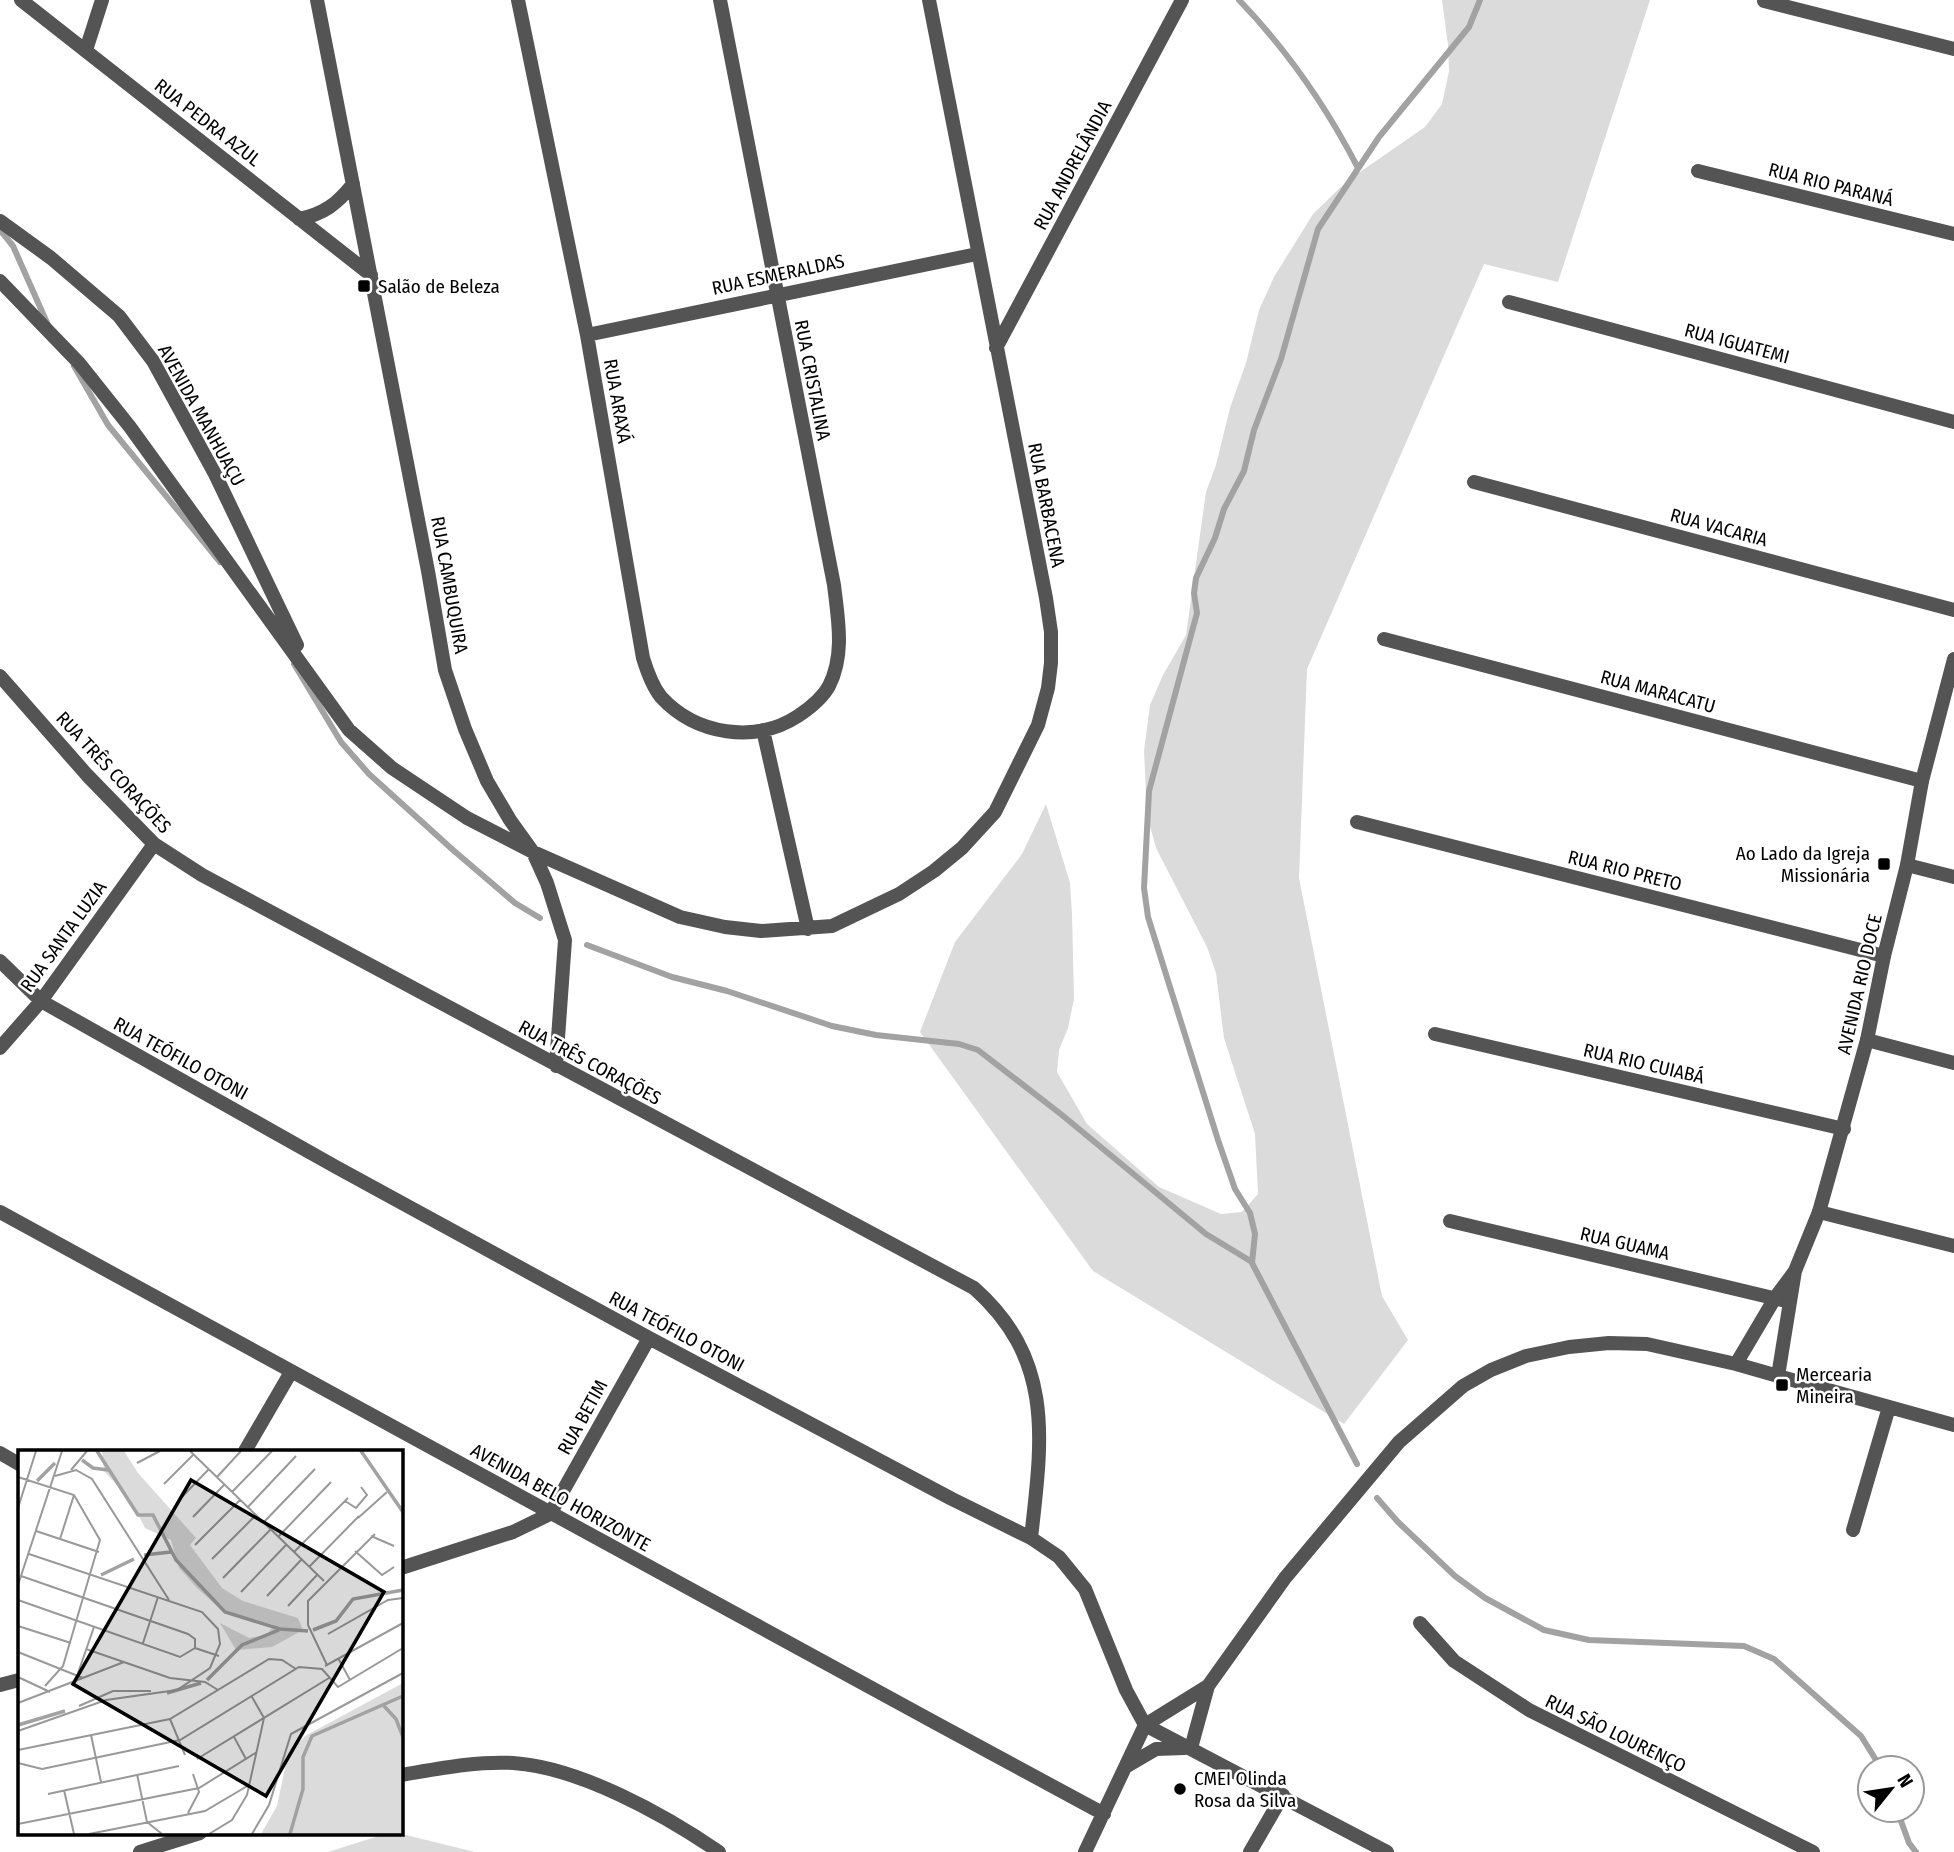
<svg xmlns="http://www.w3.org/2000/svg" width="1954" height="1852" font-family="'Fira Sans Condensed',sans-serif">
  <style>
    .green { fill: #dbdbdb }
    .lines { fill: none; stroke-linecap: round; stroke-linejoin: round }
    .stream { stroke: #a2a2a2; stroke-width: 6 }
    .minor { stroke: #545454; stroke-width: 14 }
    .tertiary { stroke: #545454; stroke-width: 14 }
    .poi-dot { fill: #000; stroke: #fff; stroke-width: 2.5 }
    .labels { text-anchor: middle; stroke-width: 5; stroke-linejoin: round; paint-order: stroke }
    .street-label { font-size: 19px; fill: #000; stroke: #fff }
    .poi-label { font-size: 19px; fill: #000; stroke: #fff; text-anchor: start }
    .inset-river { fill: none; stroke: #a2a2a2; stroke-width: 3.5 }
    .inset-road { fill: none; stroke: #999; stroke-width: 2 }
    .view { fill: #000; fill-opacity: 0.15; stroke: #000; stroke-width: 3.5 }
    .inset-edge { fill: none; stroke: #000; stroke-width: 3.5 }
  </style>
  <rect width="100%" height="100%" fill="#fff"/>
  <path class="green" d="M1442 0H1650L1558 282 1484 264 1307 669 1299 878 1382 1296 1408 1340 1344 1424 1093 1271 920 1032 955 942 1022 854 1046 804 1070 883 1072 914 1074 999 1068 1028 1059 1050 1057 1072 1087 1124 1159 1187 1221 1214 1242 1212 1258 1194 1255 1134 1224 1038 1216 973 1207 947 1156 848 1147 815 1144 751 1150 705 1163 675 1186 635 1206 492 1216 465 1230 408 1246 363 1259 310 1274 277 1313 214 1347 181 1425 127 1442 104 1449 71 1448 45Z
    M388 1833H398L475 1852H328Z"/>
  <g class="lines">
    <path class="stream" d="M1239 0C1287 50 1326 106 1358 168
      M0 230 13 246 48 325
      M74 366 108 425 220 562
      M294 664 341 742 369 774 453 850 515 903 540 918
      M587 945 672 977 727 991 832 1026 876 1035 959 1044 978 1050 1062 1115 1206 1234 1252 1262
      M1357 1464 1252 1263 1255 1234 1250 1213 1235 1189 1218 1140 1148 917 1144 888 1149 791 1197 613 1194 593 1196 578 1215 538 1224 509 1244 471 1254 430 1281 359 1318 229 1379 137 1469 27 1480 0
      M1377 1498 1398 1522 1455 1576 1485 1598 1544 1630 1589 1640 1744 1646 1774 1659 1861 1736 1881 1768
      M1897 1810 1909 1843 1916 1852"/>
    <path class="minor" d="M21 0 371 275
      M317 0 428 571 445 670 465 729 487 781 510 820 533 852 547 883 565 940 556 1066
      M518 0 587 335 643 658C647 671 652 686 661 697 696 735 755 744 798 716 810 708 822 699 829 686 845 655 838 619 834 585L720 0
      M1764 1 1954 49
      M86 50 102 0
      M1698 171 1954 234
      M299 219C324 214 337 204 353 184
      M0 221 51 258 119 316 153 361 215 474 297 645
      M0 281 79 363 130 427 349 730 392 768 467 818 533 852 680 917 725 927 761 931 832 926 899 894 934 871 962 848 995 812 1038 725 1048 688 1051 663V632L1046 598 929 0
      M1509 302 1954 422
      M587 335 977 254
      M996 348 1182 0
      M1474 482 1954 610
      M1384 639 1922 781
      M0 676 87 775 154 844 202 875 974 1288C1055 1360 1042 1440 1031 1538
      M763 730 808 929
      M1357 822 1884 956
      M1907 865 1954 877
      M0 961 41 1001 336 1167 649 1338 952 1499 1031 1538 1059 1557 1085 1589 1126 1690 1145 1725
      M1435 1034 1844 1129
      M1867 1040 1954 1063
      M0 1048 41 1001 154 844
      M1819 1212 1954 1246
      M1450 1221 1786 1301
      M1778 1376 1954 1425
      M245 1451 291 1372
      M0 1453 19 1464
      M1853 1530 1889 1407
      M401 1568 513 1532 550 1514 649 1338
      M1420 1623 1454 1661 1529 1710 1813 1852
      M0 1685 19 1680
      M401 1775C437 1769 475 1761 513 1763 579 1767 665 1815 719 1852
      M140 1852 200 1833
      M1250 1852 1283 1795"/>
    <path class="tertiary" d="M0 1212C367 1414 735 1615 1104 1814
      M1736 1364 1775 1298 1795 1271 1819 1212 1867 1040 1884 956 1907 865 1922 781 1954 659
      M1145 1725 1208 1686 1285 1578 1399 1442 1463 1386 1491 1370 1526 1356 1569 1347 1609 1343 1647 1344 1736 1364 1778 1376 1795 1271
      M1145 1725 1387 1852
      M1191 1748 1208 1686
      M1127 1766 1156 1749 1185 1748
      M1085 1852 1145 1725"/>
  </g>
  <g class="poi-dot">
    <rect x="357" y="279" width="14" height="14" rx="3.5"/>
    <rect x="1877" y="857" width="14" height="14" rx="3.5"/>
    <rect x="1775" y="1378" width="14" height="14" rx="3.5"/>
    <circle cx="1180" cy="1789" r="7"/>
  </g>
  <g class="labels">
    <g class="street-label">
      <text transform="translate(208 122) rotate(38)" y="7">RUA PEDRA AZUL</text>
      <text transform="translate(1072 165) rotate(-62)" y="7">RUA ANDRELÂNDIA</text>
      <text transform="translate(1831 184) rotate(14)" y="7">RUA RIO PARANÁ</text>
      <text transform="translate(778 274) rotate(-12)" y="7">RUA ESMERALDAS</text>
      <text transform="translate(1737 343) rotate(15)" y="7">RUA IGUATEMI</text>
      <text transform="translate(813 380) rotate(79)" y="7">RUA CRISTALINA</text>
      <text transform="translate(618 401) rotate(80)" y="7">RUA ARAXÁ</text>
      <text transform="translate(202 415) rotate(61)" y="7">AVENIDA MANHUAÇU</text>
      <text transform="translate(1047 505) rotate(79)" y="7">RUA BARBACENA</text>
      <text transform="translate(1719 527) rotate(15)" y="7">RUA VACARIA</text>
      <text transform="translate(450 585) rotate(80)" y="7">RUA CAMBUQUIRA</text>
      <text transform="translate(1658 691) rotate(15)" y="7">RUA MARACATU</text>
      <text transform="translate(114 772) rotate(47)" y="7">RUA TRÊS CORAÇÕES</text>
      <text transform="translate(1625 870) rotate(14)" y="7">RUA RIO PRETO</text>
      <text transform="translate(63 936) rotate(-54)" y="7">RUA SANTA LUZIA</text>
      <text transform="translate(1859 984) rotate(-77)" y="7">AVENIDA RIO DOCE</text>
      <text transform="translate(181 1058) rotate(29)" y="7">RUA TEÓFILO OTONI</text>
      <text transform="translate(590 1062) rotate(28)" y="7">RUA TRÊS CORAÇÕES</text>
      <text transform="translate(1644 1063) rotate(13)" y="7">RUA RIO CUIABÁ</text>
      <text transform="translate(1625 1243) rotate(13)" y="7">RUA GUAMA</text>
      <text transform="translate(677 1331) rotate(28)" y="7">RUA TEÓFILO OTONI</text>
      <text transform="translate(582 1417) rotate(-61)" y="7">RUA BETIM</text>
      <text transform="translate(561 1497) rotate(29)" y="7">AVENIDA BELO HORIZONTE</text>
      <text transform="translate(1616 1733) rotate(26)" y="7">RUA SÃO LOURENÇO</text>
    </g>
    <g class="poi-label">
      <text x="378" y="293">Salão de Beleza</text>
      <text x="1870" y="860" text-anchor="end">Ao Lado da Igreja<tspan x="1870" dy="22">Missionária</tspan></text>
      <text x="1796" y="1381">Mercearia<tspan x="1796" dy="22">Mineira</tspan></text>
      <text x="1194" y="1785">CMEI Olinda<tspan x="1194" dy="22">Rosa da Silva</tspan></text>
    </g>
  </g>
  <g transform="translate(18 1450)">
    <rect width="385" height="385" fill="#fff"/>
    <path d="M84 1H106L120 23 178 88 172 95 204 138 225 151 280 168 285 180 254 197 218 200 202 173 231 188 249 185 256 175 206 162 179 138 161 118 153 90 127 78 112 49 86 21ZM385 233V384H243L259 356 270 304 287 286Z" fill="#dbdbdb"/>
    <path class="inset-river" d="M79 1 120 65H135L158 110 207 162 262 179 290 181M343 1 385 62M64 10 75 18 90 20M19 31 37 13M126 105 153 102M83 125 116 109M295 180 318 171 335 149 385 140M189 230 224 195 261 180M149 243 183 233M366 256 378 269 385 287M0 275 47 261M272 384 285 339V307L294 286 385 246"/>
    <path class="inset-road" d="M172 1 306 131M119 13 142 1M53 20 69 1M37 26 58 20 74 29 151 150M0 27 56 45 82 90 45 216 27 236M199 27 223 1M146 34 175 5M214 42 254 1M161 50 191 19M327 51 338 58 349 45 343 37M0 58 18 1M229 58 278 6M175 67 206 35M340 68 369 42M245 73 297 19M18 81 81 102M353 86 376 96M260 87 313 32M42 89 56 45M177 95 222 50M337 101 364 125 376 117M276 102 330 48M194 109 237 66M291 117 341 66M3 126 170 184 177 189V198M205 128 252 80M0 135 44 1M223 142 268 95M249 146 284 109M0 150 162 207 177 198M270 156 299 125M0 176 53 193M310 184 370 150 385 148M125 193 140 147M177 198 201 206M68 199 152 228 187 232 200 240M0 202 65 228M320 208 332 230M309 215 290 175V151L357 84M307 216 385 173M60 223 76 177M0 227 32 242M0 253 106 212M61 256 95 241H133M152 269 167 305M0 281 88 250 159 240 192 218 202 194 200 179 184 162 11 104M73 285 83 332M216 287 228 309M0 300 152 269 251 209 264 210 278 219M179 309 311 228M0 313 24 319 162 290 281 217 304 219 320 237 385 198M119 324 129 372 144 384M46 340 56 384M30 344 161 316M170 363 181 342 175 324M0 374 181 338 239 302M71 384 187 361 231 335M191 384 214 370 229 345 246 268 234 247M234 384 251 355 273 284 385 223"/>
    <path class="view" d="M173 30 366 142 248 346 55 234Z"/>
    <rect width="385" height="385" class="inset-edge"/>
  </g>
  <g transform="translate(1891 1789) rotate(60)"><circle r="33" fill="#ffffff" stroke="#999999" stroke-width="2"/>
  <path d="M0-5L12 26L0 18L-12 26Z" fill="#000000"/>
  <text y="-10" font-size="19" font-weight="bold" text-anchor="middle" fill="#000000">N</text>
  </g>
</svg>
